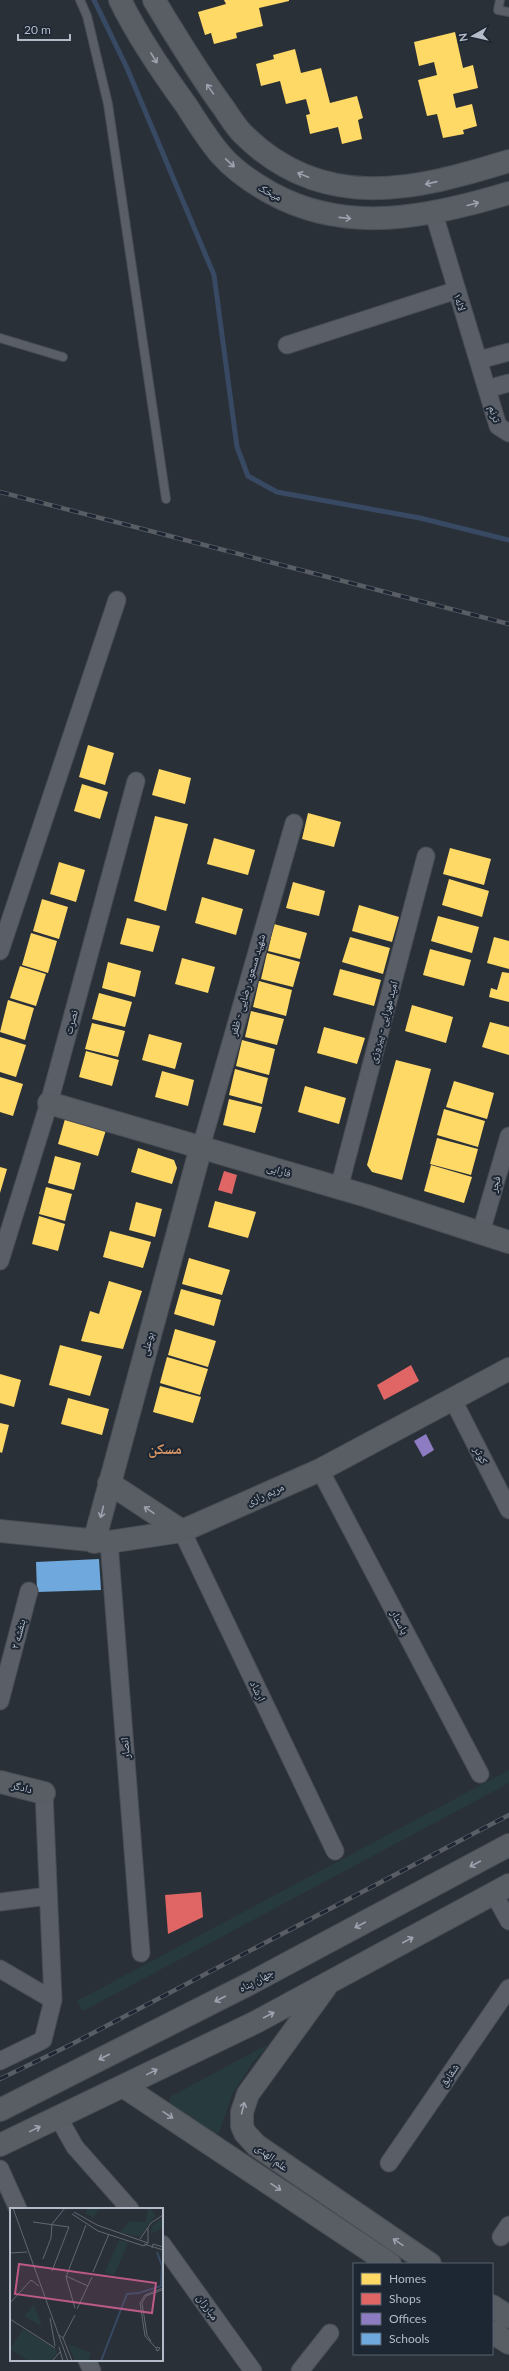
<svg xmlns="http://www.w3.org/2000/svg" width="509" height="2371" font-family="Lato,'Noto Naskh Arabic',sans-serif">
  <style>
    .green { fill: #273a3e }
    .homes { fill: #ffd966 }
    .shops { fill: #e06666 }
    .offices { fill: #8e7cc3 }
    .schools { fill: #6fa8dc }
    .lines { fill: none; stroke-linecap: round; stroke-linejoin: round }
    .stream { stroke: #384963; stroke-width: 5 }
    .lane-casing { stroke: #484c53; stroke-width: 10 }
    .street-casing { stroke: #484c53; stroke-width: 19 }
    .secondary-casing { stroke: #484c53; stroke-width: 24 }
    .lane { stroke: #5a5e66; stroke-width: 8 }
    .street { stroke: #5a5e66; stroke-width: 17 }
    .secondary { stroke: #595d64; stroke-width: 22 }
    .rail-casing { stroke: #595d64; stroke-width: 4.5 }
    .rail { stroke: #1d2633; stroke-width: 3; stroke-dasharray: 9; stroke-linecap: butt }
    .oneway { stroke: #9da4b0 }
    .labels { text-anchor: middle; stroke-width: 4; stroke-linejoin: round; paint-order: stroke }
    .street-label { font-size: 11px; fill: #b4bcc9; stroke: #1d2633 }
    .district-label { font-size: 15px; font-weight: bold; fill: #d59563; stroke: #1d2633 }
    .inset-river { fill: none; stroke: #384963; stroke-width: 2 }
    .inset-road { fill: none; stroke: #616872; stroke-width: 1 }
    .view { fill: #bc5a87; fill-opacity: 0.15; stroke: #bc5a87; stroke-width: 2 }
    .inset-edge { fill: none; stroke: #b4bcc9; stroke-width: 2 }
  </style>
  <rect width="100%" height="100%" fill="#2a3038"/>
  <path class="green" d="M509 1770V1783L83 2011 77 2001Z
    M270 2043 251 2065 232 2095 218 2136 170 2103V2097Z"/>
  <path class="homes" d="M224 0H289V1L259 8 263 26 236 33 237 38 214 44 211 33 205 35 198 12 226 4Z
    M455 32 463 68 473 65 478 88 453 94 456 108 472 104 477 126 463 130 464 134 443 138 437 114 427 116 418 80 437 75 434 62 419 66 414 42Z
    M295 49 301 73 321 68 330 103 357 96 363 118 358 120 362 139 342 144 338 127 310 134 306 115 310 114 306 99 286 104 280 81 261 86 256 64 274 59 273 55Z
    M88 745 114 753 105 785 79 777Z
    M159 769 191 778 185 804 152 795Z
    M82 784 108 792 100 819 74 811Z
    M308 813 341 822 334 847 302 839Z
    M155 816 188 824 166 911 134 901Z
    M214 838 255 850 248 875 207 864Z
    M450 848 491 859 484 885 443 874Z
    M59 862 85 870 76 902 50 894Z
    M449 879 489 891 482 917 442 905Z
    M293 882 325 891 319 916 286 908Z
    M202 897 243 909 236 935 195 923Z
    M42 899 68 907 59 939 33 931Z
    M359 905 399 917 392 942 352 931Z
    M438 916 479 927 472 953 431 941Z
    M127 918 160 926 153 952 120 944Z
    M274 924 307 933 300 959 268 951Z
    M31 933 57 941 48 973 22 965Z
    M350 937 390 948 383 974 342 962Z
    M494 937 509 941V969L487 963Z
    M430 949 471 960 464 986 423 975Z
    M267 953 300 962 293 987 261 979Z
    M182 958 215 967 208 993 175 984Z
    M108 962 141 971 135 997 102 988Z
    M20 966 46 974 36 1006 10 998Z
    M340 969 381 980 374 1006 333 995Z
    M502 972 509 973V1002L489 997 491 988 497 990Z
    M259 981 292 990 286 1016 253 1007Z
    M99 993 132 1002 125 1027 92 1019Z
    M8 1000 34 1008 25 1040 0 1032Z
    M412 1005 453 1017 446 1043 405 1031Z
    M251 1011 284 1019 277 1045 245 1037Z
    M490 1022 509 1027V1055L482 1047Z
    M92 1023 125 1031 118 1057 85 1049Z
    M324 1027 365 1038 357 1064 317 1053Z
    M149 1034 182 1043 175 1069 142 1060Z
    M0 1037 26 1045 16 1077 0 1072Z
    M242 1040 275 1049 269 1075 236 1066Z
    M86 1051 119 1060 112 1086 79 1077Z
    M396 1060 431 1069 402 1180 372 1172 367 1165Z
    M235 1069 268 1078 262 1104 229 1095Z
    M162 1071 194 1080 188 1106 155 1097Z
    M0 1077 23 1084 13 1116 0 1112Z
    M454 1081 494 1093 487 1119 446 1107Z
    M305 1086 346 1098 339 1124 298 1112Z
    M229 1099 262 1107 255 1133 223 1125Z
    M444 1109 485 1121 478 1147 437 1135Z
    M65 1119 106 1130 98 1156 58 1144Z
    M437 1138 478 1149 471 1175 430 1164Z
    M138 1148 174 1160 177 1168 172 1184 131 1172Z
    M55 1156 81 1163 74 1190 48 1183Z
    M431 1165 472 1177 464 1203 424 1191Z
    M0 1167 7 1169 0 1193Z
    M46 1187 72 1194 65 1221 39 1214Z
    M215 1201 256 1212 248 1238 208 1227Z
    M136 1202 162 1209 155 1237 129 1230Z
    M39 1216 65 1224 58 1251 32 1244Z
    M110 1231 151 1242 143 1268 103 1257Z
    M189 1258 230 1270 222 1295 182 1284Z
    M109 1281 142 1291 123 1349 81 1341 90 1311 99 1314Z
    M181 1289 221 1300 214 1326 174 1314Z
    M175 1329 216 1341 208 1367 168 1355Z
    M60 1345 102 1356 90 1396 49 1385Z
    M167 1357 208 1369 200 1395 160 1383Z
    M0 1374 21 1380 14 1407 0 1403Z
    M160 1386 201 1397 193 1423 153 1412Z
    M68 1398 109 1409 102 1435 61 1424Z
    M0 1423 9 1425 2 1453 0 1452Z"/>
  <path class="shops" d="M224 1171 237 1175 232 1194 218 1190Z
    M411 1365 419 1381 384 1400 377 1385Z
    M201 1892 203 1917 168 1934 165 1895Z"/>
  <path class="offices" d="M426 1434 434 1450 423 1457 414 1441Z"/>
  <path class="schools" d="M99 1559 101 1590 37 1592 36 1562Z"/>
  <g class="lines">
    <path class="stream" d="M94 0 127 68 214 275 237 447 248 476 277 492 420 518 509 540"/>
    <g class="lane-casing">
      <path id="lane" d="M80 0 87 16 108 104 166 499
        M500 0 498 10 509 12
        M0 338 63 357"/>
    </g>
    <g class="street-casing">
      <path id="street" d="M434 214 498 426 509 433
        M287 345 457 290
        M479 360 509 352
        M487 389 509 383
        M0 951 117 600
        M201 1147 294 823
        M339 1188 426 856
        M481 1232 509 1136
        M0 1261 49 1103 136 781
        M453 1400 509 1510
        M320 1470 480 1774
        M182 1531 335 1851
        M109 1542 141 1953
        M0 1701 29 1591
        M494 1894 509 1921
        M0 1902 48 1896
        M0 1969 53 2000
        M0 2061 43 2040 53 2000 44 1793
        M58 2117 75 2147 130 2209
        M389 2163 509 1988
        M0 2169 18 2209
        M501 2237 509 2225
        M162 2244 253 2371
        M87 2360 92 2371
        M300 2371 330 2333"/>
    </g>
    <g class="secondary-casing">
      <path id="secondary" d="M120 0C138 37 162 72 186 105 197 122 208 140 221 155 235 171 253 183 271 193 347 235 430 217 509 193
        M154 0C176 36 198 73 223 107 230 117 236 128 245 136 324 213 415 190 509 161
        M49 1103 367 1196 509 1242
        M109 1483 182 1531
        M0 1531 109 1542 182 1531 320 1470 509 1369
        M94 1542 201 1147
        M0 1782 44 1793
        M325 1988 248 2094 242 2112V2126L245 2133 256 2145 430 2264
        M123 2086 390 2264
        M0 2110 249 1984 509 1845
        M0 2145 256 2022 509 1885
        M492 2306 509 2317
        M492 2332 509 2343"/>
    </g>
    <use href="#lane" class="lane"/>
    <use href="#street" class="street"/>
    <use href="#secondary" class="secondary"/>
    <g class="rail-casing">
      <path id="rail" d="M0 492 509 624
        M0 2079 70 2045 509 1815"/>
    </g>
    <use href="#rail" class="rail"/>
  </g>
  <defs><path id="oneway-shaft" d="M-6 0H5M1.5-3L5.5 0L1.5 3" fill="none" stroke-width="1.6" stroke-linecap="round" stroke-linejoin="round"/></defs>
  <g class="oneway">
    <use href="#oneway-shaft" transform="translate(154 58) rotate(59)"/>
    <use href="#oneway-shaft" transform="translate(210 89) rotate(-125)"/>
    <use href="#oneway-shaft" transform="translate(230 163) rotate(43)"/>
    <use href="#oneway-shaft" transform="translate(303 175) rotate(-158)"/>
    <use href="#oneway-shaft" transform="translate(431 183) rotate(167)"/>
    <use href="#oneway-shaft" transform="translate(473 204) rotate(-15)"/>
    <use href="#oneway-shaft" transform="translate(345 218) rotate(6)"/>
    <use href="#oneway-shaft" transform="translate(149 1510) rotate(-146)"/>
    <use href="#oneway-shaft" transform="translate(102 1512) rotate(104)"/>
    <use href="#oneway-shaft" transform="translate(475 1864) rotate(152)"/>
    <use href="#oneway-shaft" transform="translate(360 1925) rotate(152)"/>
    <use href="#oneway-shaft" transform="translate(408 1940) rotate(-28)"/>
    <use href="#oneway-shaft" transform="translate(220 1999) rotate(153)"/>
    <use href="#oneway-shaft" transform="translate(269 2015) rotate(-28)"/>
    <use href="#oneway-shaft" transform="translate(104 2057) rotate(153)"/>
    <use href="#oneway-shaft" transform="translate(152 2072) rotate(-26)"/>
    <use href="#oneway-shaft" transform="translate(243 2108) rotate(-76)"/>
    <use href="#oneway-shaft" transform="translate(168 2115) rotate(34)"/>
    <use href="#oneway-shaft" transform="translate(35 2129) rotate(-26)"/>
    <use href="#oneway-shaft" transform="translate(276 2187) rotate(34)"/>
    <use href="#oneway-shaft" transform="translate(398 2242) rotate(-146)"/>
  </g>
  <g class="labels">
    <g class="street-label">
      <text transform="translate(270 192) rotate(28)" y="4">میخک</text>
      <text transform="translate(460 302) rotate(72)" y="4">لاله۱</text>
      <text transform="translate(495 414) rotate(72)" y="4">ترنم</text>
      <text transform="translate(247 985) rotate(-74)" y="4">شهید مسعود رضایی - ظفر</text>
      <text transform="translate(71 1022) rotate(-75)" y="4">نصرت</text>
      <text transform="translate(383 1022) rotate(-75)" y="4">امید مهرابی - پیروزی</text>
      <text transform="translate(279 1170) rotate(17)" y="4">فارابی</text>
      <text transform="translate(495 1184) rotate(-74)" y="4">فجر</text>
      <text transform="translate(147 1344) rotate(-75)" y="4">بوعلی</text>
      <text transform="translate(481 1455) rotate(63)" y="4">کوثر</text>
      <text transform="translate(265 1494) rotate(-24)" y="4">مریم رازی</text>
      <text transform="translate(400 1622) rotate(62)" y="4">پاسدار</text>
      <text transform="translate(18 1634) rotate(-75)" y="4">بنفشه ۲</text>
      <text transform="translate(258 1691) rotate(64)" y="4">ارشاد</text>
      <text transform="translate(125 1748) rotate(-95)" y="4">انصار</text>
      <text transform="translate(22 1787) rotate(14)" y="4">دادگر</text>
      <text transform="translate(256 1980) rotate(-28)" y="4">جهان پناه</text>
      <text transform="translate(449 2075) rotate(-55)" y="4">شقایق</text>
      <text transform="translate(272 2157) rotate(37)" y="4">علم الهدی</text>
      <text transform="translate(208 2307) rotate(55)" y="4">مبارزان</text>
    </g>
    <g class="district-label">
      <text x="165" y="1454">مسکن</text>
    </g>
  </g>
  <g transform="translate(10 2208)">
    <rect width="153" height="153" fill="#2a3038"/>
    <path d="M78 0H89L83 10 75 5ZM138 0H141L145 8 130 29 110 24 120 13 136 14ZM153 9V20L141 26 142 18ZM109 32 118 34 104 68 95 64ZM24 97 31 116V118L14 108ZM13 121 48 143V144L40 153H19L0 141ZM58 136 81 145 78 153H65Z" fill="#273a3e"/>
    <path class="inset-river" d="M91 153 117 86 129 85 151 78 152 58 147 44"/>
    <path class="inset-road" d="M3 0 58 153M62 6 88 23 134 38 138 35 87 17 64 4M23 14 59 19 42 63M138 20V35M130 31 141 15 153 7M134 36 153 42M142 40 143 36 153 39M0 45 17 44M33 51 41 30 42 16 55 0M83 64 99 26M56 68 78 78M0 95 21 72 29 78M65 100 56 69 76 17M67 101 82 69M40 110 45 138M0 111 45 140M49 127 53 130 62 153M53 130 65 107M141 133 137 127 132 95 136 88 152 82M49 139 53 153M147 139 150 140 148 143 146 142ZM146 140 135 128 130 95 135 87 153 80M42 153 50 144"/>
    <path class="view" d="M9 56 146 75 142 105 5 86Z"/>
    <rect width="153" height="153" class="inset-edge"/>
  </g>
  <rect x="353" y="2263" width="140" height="92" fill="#1d2633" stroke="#59626f"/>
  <rect x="361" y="2273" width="20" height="12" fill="#ffd966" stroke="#59626f"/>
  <text x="389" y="2283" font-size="12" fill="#b4bcc9">Homes</text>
  <rect x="361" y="2293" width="20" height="12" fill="#e06666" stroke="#59626f"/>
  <text x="389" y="2303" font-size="12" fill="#b4bcc9">Shops</text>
  <rect x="361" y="2313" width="20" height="12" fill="#8e7cc3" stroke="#59626f"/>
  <text x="389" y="2323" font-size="12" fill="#b4bcc9">Offices</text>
  <rect x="361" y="2333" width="20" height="12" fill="#6fa8dc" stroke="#59626f"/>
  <text x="389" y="2343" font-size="12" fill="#b4bcc9">Schools</text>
  <g transform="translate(473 36) rotate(262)" stroke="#1d2633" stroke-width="3" paint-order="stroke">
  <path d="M0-3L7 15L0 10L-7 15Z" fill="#b4bcc9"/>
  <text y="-6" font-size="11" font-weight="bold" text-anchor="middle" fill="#b4bcc9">N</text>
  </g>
  <path d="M18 34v6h52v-6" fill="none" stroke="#b4bcc9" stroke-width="2"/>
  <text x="24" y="34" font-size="12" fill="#b4bcc9" stroke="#1d2633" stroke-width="3" paint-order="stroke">20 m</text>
</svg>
